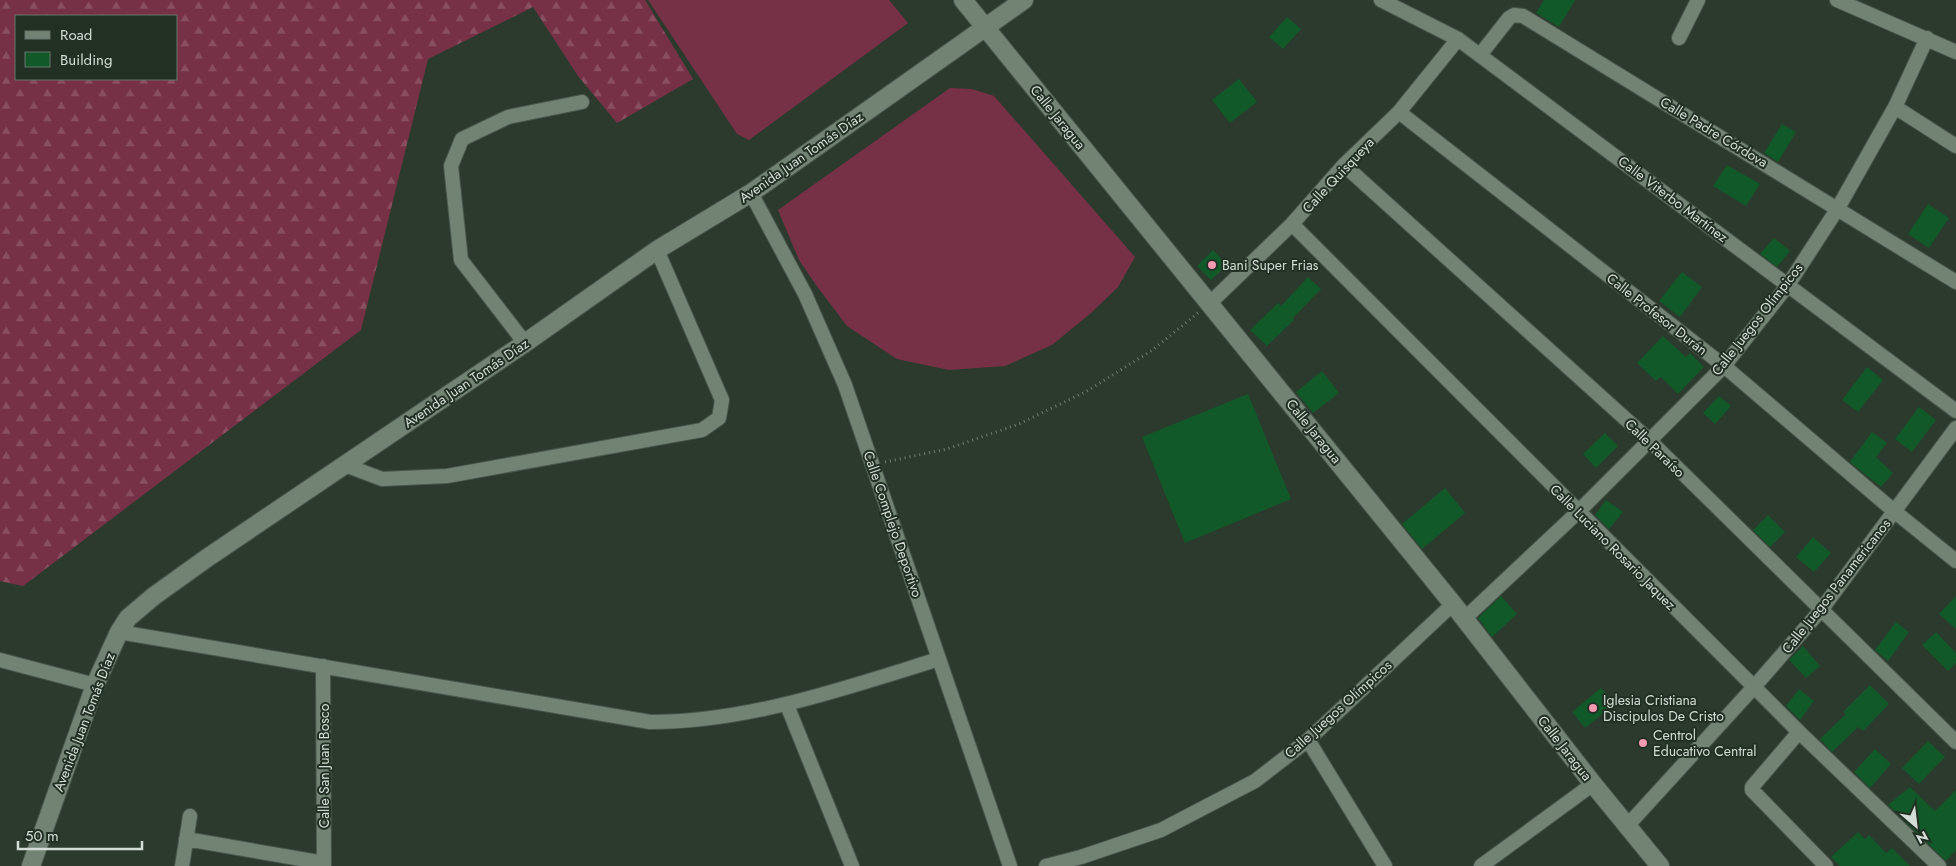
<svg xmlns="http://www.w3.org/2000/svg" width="1956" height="866" font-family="Jost,sans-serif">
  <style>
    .forest { fill: url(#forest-firs); fill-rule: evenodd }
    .garden { fill: #763146 }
    .building { fill: #115928 }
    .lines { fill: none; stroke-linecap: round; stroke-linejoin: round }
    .minor-casing { stroke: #49564b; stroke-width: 16 }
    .tertiary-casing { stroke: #49564b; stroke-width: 20 }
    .path { stroke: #6f7b70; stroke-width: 3; stroke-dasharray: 1 4; stroke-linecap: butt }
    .minor { stroke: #728374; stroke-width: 14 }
    .tertiary { stroke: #728374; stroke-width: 18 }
    .poi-dot { fill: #f29ab0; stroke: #223024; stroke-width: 2 }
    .labels { text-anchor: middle; stroke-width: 4; stroke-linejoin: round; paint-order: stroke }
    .street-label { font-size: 14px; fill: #d4ddd5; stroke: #223024 }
    .poi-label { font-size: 14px; fill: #d4ddd5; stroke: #223024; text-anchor: start }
  </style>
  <defs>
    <pattern id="forest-firs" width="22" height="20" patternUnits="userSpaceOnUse" patternTransform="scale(1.25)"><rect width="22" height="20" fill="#763146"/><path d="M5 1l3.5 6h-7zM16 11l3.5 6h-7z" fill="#894e60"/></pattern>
  </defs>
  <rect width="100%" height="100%" fill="#2c3a2e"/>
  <path class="forest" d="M0 0H645L693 79 617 123 578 76 533 7 428 59 361 330 23 586 0 581ZM16 16H176V79H16Z"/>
  <path class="garden" d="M648 0H889L908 23 749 140 737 134Z
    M950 88 972 89 994 96 1135 257 1118 287 1091 313 1052 345 1005 366 949 370 897 359 847 326 816 285 799 260 778 210Z"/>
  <path class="building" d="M1544 0H1575L1559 27 1536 13Z
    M1287 17 1301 29 1283 49 1269 37Z
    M1239 79 1257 102 1230 123 1212 100Z
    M1782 124 1796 132 1778 162 1764 153Z
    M1727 165 1760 184 1746 206 1713 186Z
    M1928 204 1949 218 1929 248 1908 234Z
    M1774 238 1790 251 1777 267 1760 254Z
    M1213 250 1227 265 1211 280 1197 266Z
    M1682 272 1702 287 1680 317 1659 301Z
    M1308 277 1321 289 1293 318 1294 320 1267 346 1250 330 1278 303 1281 306Z
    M1663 336 1686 357 1690 353 1704 367 1678 394 1661 377 1656 381 1637 363Z
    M1867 367 1883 380 1858 412 1842 400Z
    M1322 371 1339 393 1313 413 1296 392Z
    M1248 394 1291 499 1185 543 1142 437Z
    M1719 396 1731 406 1715 424 1703 413Z
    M1919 407 1936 420 1912 452 1895 439Z
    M1872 432 1887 443 1876 457 1893 473 1881 487 1850 462Z
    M1605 433 1618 446 1596 468 1583 454Z
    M1445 488 1465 513 1422 549 1402 524Z
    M1606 500 1623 512 1609 529 1595 515Z
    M1768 515 1785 532 1770 547 1753 530Z
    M1813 537 1831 553 1814 572 1796 557Z
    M1501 596 1517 614 1492 637 1478 618Z
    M1956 596V629L1939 614Z
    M1896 622 1909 632 1888 661 1875 650Z
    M1936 632 1956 653V663L1948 671 1922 645Z
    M1803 646 1820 666 1806 678 1789 660Z
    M1870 685 1889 704 1863 731 1858 727 1832 752 1820 739 1846 714 1843 712Z
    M1601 688 1615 704 1585 728 1572 712Z
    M1799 689 1814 701 1800 720 1786 706Z
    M1928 741 1945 757 1919 784 1902 768Z
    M1875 749 1891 764 1870 788 1854 772Z
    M1910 787 1935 811 1956 790V850L1946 861 1888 805Z
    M1858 832 1865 839 1869 835 1886 853 1892 848 1910 866H1840L1831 857Z"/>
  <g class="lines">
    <g class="minor-casing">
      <path id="minor" d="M1381 0 1458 39 1956 411
        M1837 0 1956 52
        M1679 38 1698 0
        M1480 55 1509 18 1514 15 1523 16 1956 282
        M1895 107 1956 146
        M1399 112 1724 366 1894 511 1956 561
        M1344 165 1650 441 1956 742
        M751 193 805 294 845 385 1010 866
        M1292 224 1799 732 1939 866
        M1210 303 1292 224 1344 165 1399 112 1458 39
        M525 343 461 260 451 166 462 139 508 117 582 102
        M345 465 382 479 447 476 702 430 719 418 722 400 657 250
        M1464 619 1578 512 1724 366 1788 285 1838 208 1895 107 1927 38
        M119 632 650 722C749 722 845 688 939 659
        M0 660 95 685
        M323 666 324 866
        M787 705 852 866
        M1799 732 1752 787V790L1826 866
        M1308 740 1385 866
        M1628 825 1754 687 1821 610 1956 428
        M186 839 324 863
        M182 866 190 816
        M1046 866 1081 857 1161 830 1255 781 1308 740 1453 604
        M1481 866 1593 784"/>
    </g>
    <g class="tertiary-casing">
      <path id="tertiary" d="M963 0 1453 604 1593 784 1660 866
        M31 866 95 685 119 632 128 618 154 596 207 558 525 343 657 250 751 193 1024 0"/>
    </g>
    <path class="path" d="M885 462 947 449 1019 424 1087 391 1151 351 1198 313"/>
    <use href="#minor" class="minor"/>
    <use href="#tertiary" class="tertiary"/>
  </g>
  <g class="poi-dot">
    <circle cx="1212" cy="265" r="5"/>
    <circle cx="1593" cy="708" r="5"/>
    <circle cx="1643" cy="743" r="5"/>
  </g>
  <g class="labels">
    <g class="street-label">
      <text transform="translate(1058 117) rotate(51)" y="5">Calle Jaragua</text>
      <text transform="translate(1714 132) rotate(31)" y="5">Calle Padre Córdova</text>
      <text transform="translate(801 157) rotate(-35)" y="5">Avenida Juan Tomás Díaz</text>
      <text transform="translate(1338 175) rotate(-47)" y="5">Calle Quisqueya</text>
      <text transform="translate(1673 199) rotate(37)" y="5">Calle Viterbo Martínez</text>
      <text transform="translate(1657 314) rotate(38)" y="5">Calle Profesor Durán</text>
      <text transform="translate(1757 319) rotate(-52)" y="5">Calle Juegos Olímpicos</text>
      <text transform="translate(466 383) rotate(-34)" y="5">Avenida Juan Tomás Díaz</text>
      <text transform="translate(1314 431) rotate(51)" y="5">Calle Jaragua</text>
      <text transform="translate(1655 448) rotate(44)" y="5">Calle Paraíso</text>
      <text transform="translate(893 524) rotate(71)" y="5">Calle Complejo Deportivo</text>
      <text transform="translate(1613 547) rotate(45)" y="5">Calle Luciano Rosario Jaquez</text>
      <text transform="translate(1836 586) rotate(-52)" y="5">Calle Juegos Panamericanos</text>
      <text transform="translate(1338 709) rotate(-42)" y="5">Calle Juegos Olímpicos</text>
      <text transform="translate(84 722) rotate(-69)" y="5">Avenida Juan Tomás Díaz</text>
      <text transform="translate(1565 748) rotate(52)" y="5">Calle Jaragua</text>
      <text transform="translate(324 766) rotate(-90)" y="5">Calle San Juan Bosco</text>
    </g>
    <g class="poi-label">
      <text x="1222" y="270">Bani Super Frias</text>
      <text x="1603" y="705">Iglesia Cristiana<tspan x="1603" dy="16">Discipulos De Cristo</tspan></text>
      <text x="1653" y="740">Centrol<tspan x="1653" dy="16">Educativo Central</tspan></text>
    </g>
  </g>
  <rect x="15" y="15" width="162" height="65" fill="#223024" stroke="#69756b"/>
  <rect x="25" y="31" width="25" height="8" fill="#728374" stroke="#69756b"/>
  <text x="60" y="40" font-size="15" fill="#d4ddd5">Road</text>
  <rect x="25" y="52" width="25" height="15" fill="#115928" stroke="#69756b"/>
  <text x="60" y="65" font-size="15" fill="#d4ddd5">Building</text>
  <g transform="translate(1916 826) rotate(152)" stroke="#223024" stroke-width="4" paint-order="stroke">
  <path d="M0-4L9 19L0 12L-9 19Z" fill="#d4ddd5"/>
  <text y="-8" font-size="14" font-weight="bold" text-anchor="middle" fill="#d4ddd5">N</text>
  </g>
  <path d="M18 841v8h124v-8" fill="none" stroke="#d4ddd5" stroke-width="2.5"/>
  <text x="25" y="841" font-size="15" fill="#d4ddd5" stroke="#223024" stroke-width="4" paint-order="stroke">50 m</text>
</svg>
